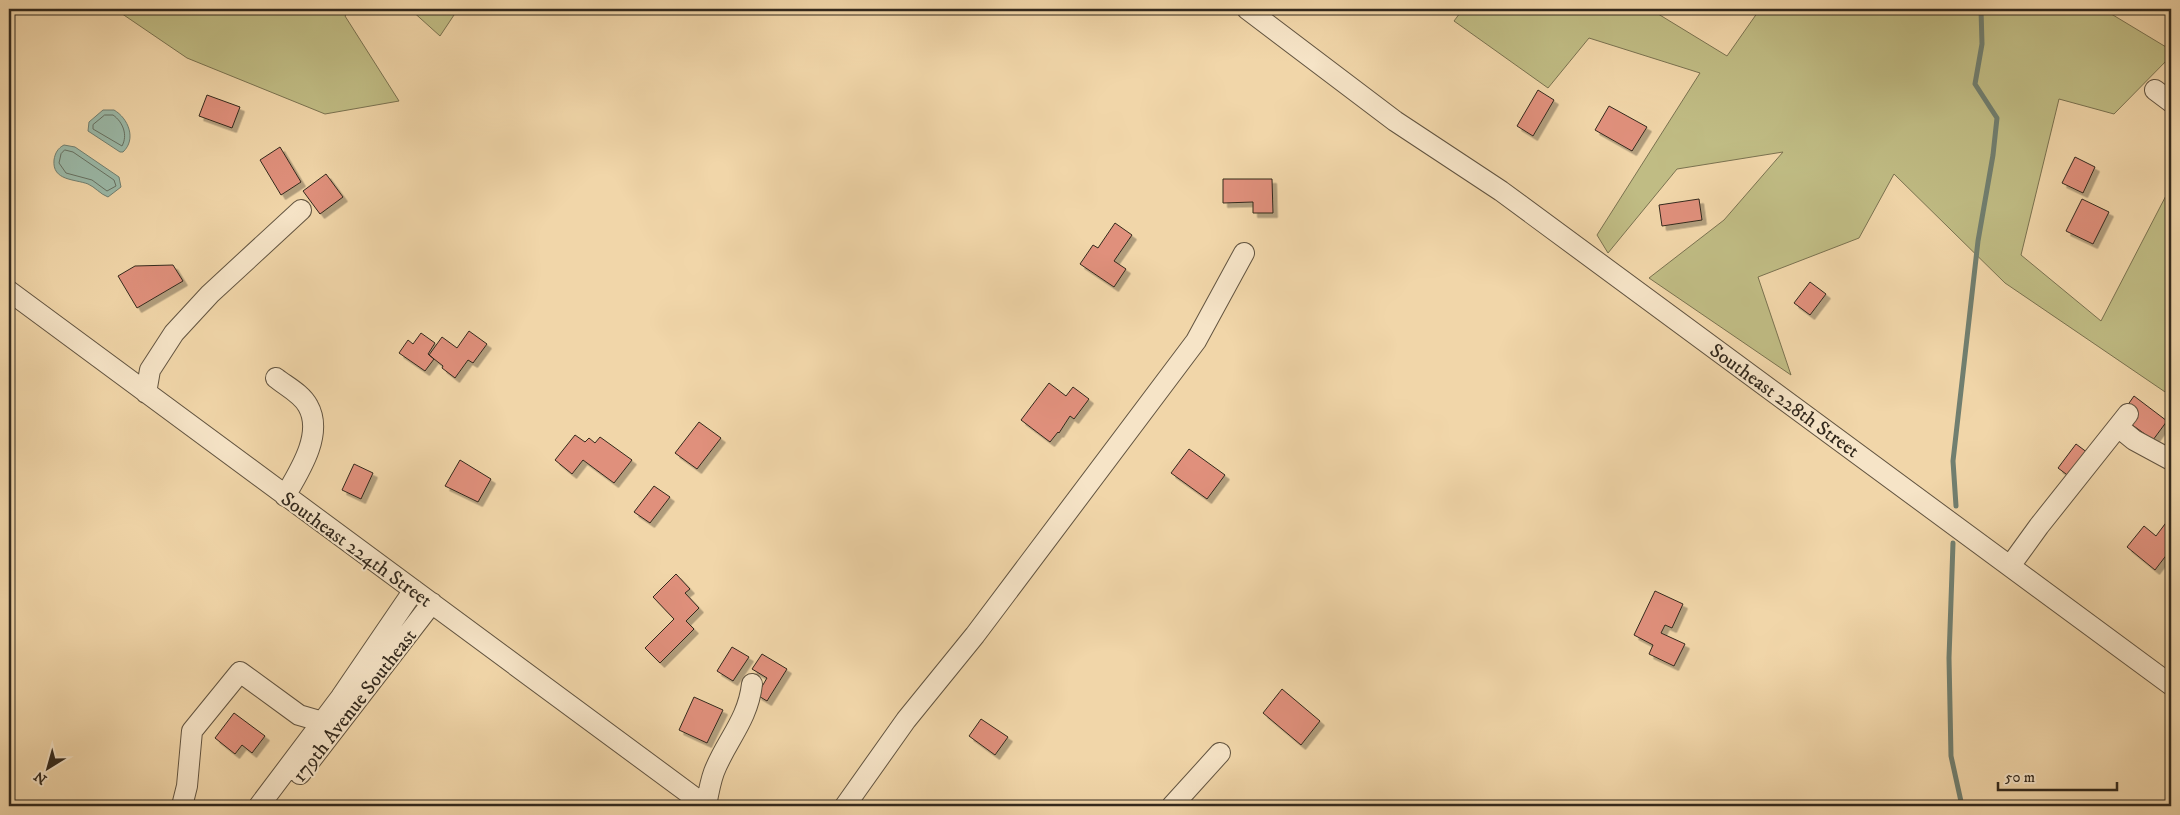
<svg xmlns="http://www.w3.org/2000/svg" width="2180" height="815" font-family="'IM FELL DW Pica',serif">
  <style>
    .green { fill: #c0bc84; stroke: #7a7250 }
    .water { fill: #9bb9a8; stroke: #717f70 }
    .lines { fill: none; stroke-linecap: round; stroke-linejoin: round }
    .shore { stroke: #677162; stroke-width: 1 }
    .stream { stroke: #717f70; stroke-width: 5 }
    .building { fill: #e0907b; stroke: #33291d; filter: url(#shadow) }
    .minor-casing { stroke: #625440; stroke-width: 22 }
    .minor { stroke: #f6e4c7; stroke-width: 20 }
    .labels { text-anchor: middle; stroke-width: 4; stroke-linejoin: round; paint-order: stroke }
    .street-label { font-size: 20px; fill: #33291d; stroke: #f6e4c7 }
  </style>
  <defs>
    <filter id="shadow"><feDropShadow dx="4.5" dy="4.5" stdDeviation="0" flood-color="#0004"/></filter>
  </defs>
  <rect width="100%" height="100%" fill="#f1d6a9"/>
  <filter id="stains"><feTurbulence type="fractalNoise" baseFrequency=".004" numOctaves="4"/><feColorMatrix values="0 0 0 0 .2 0 0 0 0 .09 0 0 0 0 .02 0 0 0 .5 -.17"/></filter>
  <radialGradient id="worn" r=".72"><stop offset=".6" stop-color="#630" stop-opacity="0"/><stop offset="1" stop-color="#630" stop-opacity=".3"/></radialGradient>
  <path class="green" d="M115 9H350L345 16 399 101 325 114 187 58Z
    M410 9H458L440 36Z
    M1463 9H1650L1727 56 1760 9H2103L2171 50V56L2114 114 2059 99 2021 255 2101 321 2171 186V396L2005 283 1894 174 1859 238 1758 277 1791 375 1649 278 1724 220 1783 152 1677 169 1608 253 1597 235 1700 73 1589 38 1548 88 1454 21Z"/>
  <path class="water" d="M103 110H114C128 118 137 139 123 152H120L88 131 89 122Z
    M64 145 75 147 119 177 121 187 108 197C100 194 95 187 88 184 75 179 52 181 54 160 55 153 58 148 64 145Z"/>
  <g class="lines">
    <path class="shore" d="M105 115H113C123 122 128 135 122 146L93 129V125Z
      M65 150 73 152 114 180 116 186 107 191 92 180 66 173 59 163 61 154Z"/>
    <path class="stream" d="M1956 506 1953 461 1978 241 1993 155 1997 118 1975 84 1982 44 1981 9
      M1953 543 1949 658 1951 756 1962 806"/>
  </g>
  <path class="building" d="M1538 90 1554 100 1533 136 1517 126Z
    M207 95 240 107 232 128 199 116Z
    M1609 106 1647 127 1632 151 1595 130Z
    M280 147 301 182 281 195 260 160Z
    M2075 157 2095 167 2083 193 2062 183Z
    M326 174 343 197 320 214 303 191Z
    M1223 179H1272L1273 213H1253V202L1223 203Z
    M1699 199 1702 220 1662 226 1659 205Z
    M2082 199 2109 212 2093 244 2066 231Z
    M1115 223 1132 235 1114 261 1126 269 1114 287 1080 264 1093 245 1098 248Z
    M173 265 183 281 137 308 118 276 135 266Z
    M1810 282 1826 294 1810 315 1794 303Z
    M469 331 487 344 473 363 468 360 455 378 442 368 443 366 429 355 442 337 457 348Z
    M421 333 435 343 428 354 434 359 425 371 399 353 408 340 413 344Z
    M1049 383 1066 396 1073 387 1089 399 1074 419 1070 416 1059 433 1058 432 1050 442 1021 420Z
    M2134 396 2167 421 2153 440 2131 424 2138 414 2127 406Z
    M699 422 721 438 697 469 675 453Z
    M575 435 585 442 589 438 595 443 600 437 632 460 614 483 583 460 572 474 555 460Z
    M2076 444 2088 453 2070 477 2058 468Z
    M1189 449 1225 475 1207 499 1171 473Z
    M460 460 491 479 478 502 445 486Z
    M354 464 373 473 361 499 342 490Z
    M654 486 670 497 650 523 634 512Z
    M2171 516V549L2155 570 2127 547 2144 526 2156 536Z
    M676 574 690 589 685 593 699 608 686 621 694 629 660 663 645 648 674 619 653 597Z
    M1655 591 1683 604 1672 628 1665 625 1661 633 1685 644 1674 666 1649 654 1653 645 1634 635Z
    M732 647 749 657 733 681 717 671Z
    M762 654 787 669 767 701 757 695 767 678 752 669Z
    M1282 689 1320 721 1301 745 1263 713Z
    M694 697 723 710 707 743 679 730Z
    M234 713 265 736 252 753 242 745 235 754 215 738Z
    M981 719 1008 737 995 755 969 736Z"/>
  <g class="lines">
    <g class="minor-casing">
      <path id="minor" d="M1247 9 1395 121 1501 191 2171 685
        M2155 90 2171 102
        M9 291 706 806C708 795 710 783 714 772 726 741 748 720 752 684
        M276 378C286 386 302 394 308 406 324 434 299 472 285 496
        M146 393 150 370 174 333 210 294 301 210
        M2118 427 2134 440 2171 460
        M2010 566 2039 526 2128 414
        M300 774 432 603
        M182 806 187 786 192 731 240 672 299 715 323 722
        M259 806 341 697 414 590
        M845 806 906 720 975 635 1196 341 1244 253
        M1172 806 1220 753"/>
    </g>
    <use href="#minor" class="minor"/>
  </g>
  <g class="labels">
    <g class="street-label">
      <text transform="translate(1785 400) rotate(36)" y="7">Southeast 228th Street</text>
      <text transform="translate(357 549) rotate(36)" y="7">Southeast 224th Street</text>
      <text transform="translate(354 705) rotate(-52)" y="7">179th Avenue Southeast</text>
    </g>
  </g>
  <rect width="2180" height="815" fill="none" stroke="#f1d6a9" stroke-width="30"/>
  <rect x="10" y="10" width="2160" height="795" fill="none" stroke="#33291d" stroke-width="2.5"/>
  <rect x="15" y="15" width="2150" height="785" fill="none" stroke="#33291d"/>
  <g transform="translate(48 768) rotate(217)" stroke="#f6e4c7" stroke-width="4" paint-order="stroke">
  <path d="M0-4L9 19L0 12L-9 19Z" fill="#33291d"/>
  <text y="-8" font-size="14" font-weight="bold" text-anchor="middle" fill="#33291d">N</text>
  </g>
  <path d="M1998 782v8h119v-8" fill="none" stroke="#33291d" stroke-width="2.5"/>
  <text x="2005" y="782" font-size="15" fill="#33291d" stroke="#f6e4c7" stroke-width="4" paint-order="stroke">50 m</text>
  <rect width="100%" height="100%" filter="url(#stains)"/>
  <rect width="100%" height="100%" fill="url(#worn)"/>
</svg>
